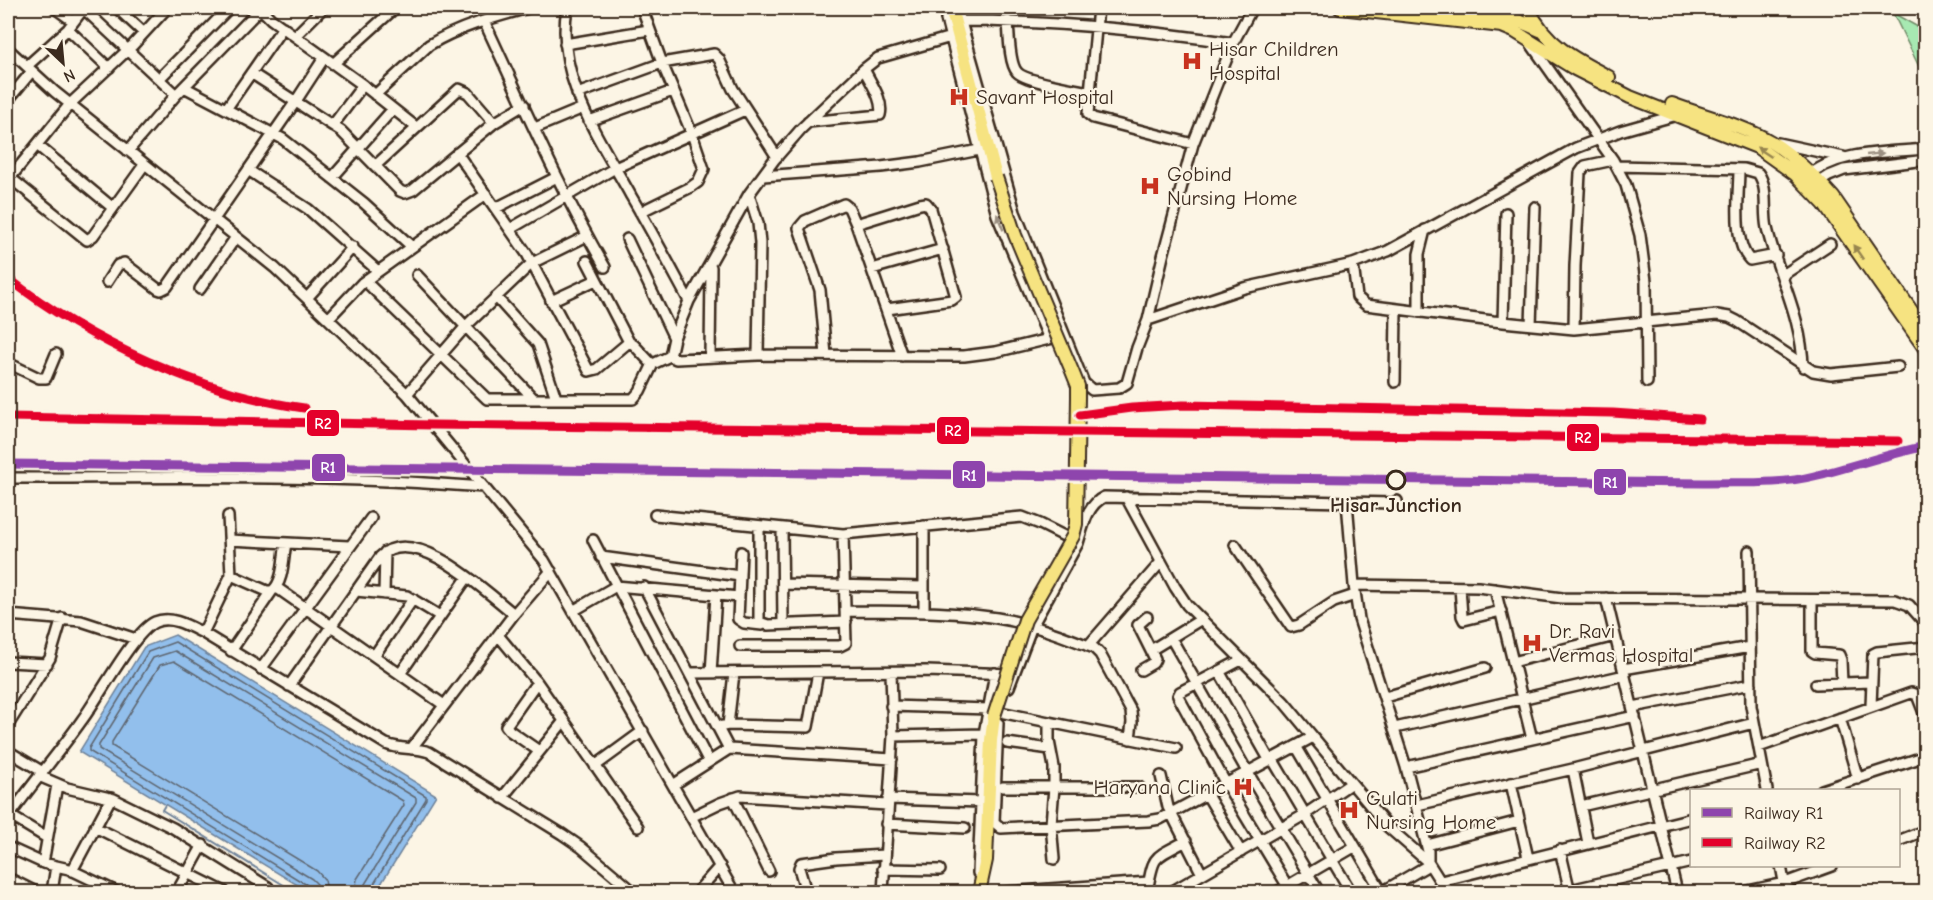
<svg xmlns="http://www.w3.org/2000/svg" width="1933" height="900" font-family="'Comic Neue',sans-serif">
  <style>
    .green { fill: #a7e9b2; stroke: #718a68; stroke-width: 1.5 }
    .water { fill: #92bfec; stroke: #6f839a; stroke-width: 1.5 }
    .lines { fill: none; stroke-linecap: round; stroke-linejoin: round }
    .shore { stroke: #5e6670; stroke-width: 1.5 }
    .stream { stroke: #6f839a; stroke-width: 2 }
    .minor-casing { stroke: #3b2a1e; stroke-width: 14 }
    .major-casing { stroke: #3b2a1e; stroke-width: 16 }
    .minor { stroke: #fcf5e5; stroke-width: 9 }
    .major { stroke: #f6e381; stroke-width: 12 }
    .major-bridge-casing { stroke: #3b2a1e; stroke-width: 16; stroke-linecap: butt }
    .major-bridge { stroke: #f6e381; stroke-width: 12 }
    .rail-1-casing { stroke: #fcf5e5; stroke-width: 14 }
    .rail-2-casing { stroke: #fcf5e5; stroke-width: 14 }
    .rail-1 { stroke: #8e44ad; stroke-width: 9 }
    .rail-2 { stroke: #e4002b; stroke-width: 9 }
    .oneway { fill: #988650 }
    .oneway2 { fill: #9c9082 }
    .stop-dot { fill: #fcf5e5; stroke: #3b2a1e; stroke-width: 3 }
    .labels { text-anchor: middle; stroke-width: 4.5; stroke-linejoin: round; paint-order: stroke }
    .poi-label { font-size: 21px; fill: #3b2a1e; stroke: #fcf5e5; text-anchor: start }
    .stop-label { font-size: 21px; font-weight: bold; fill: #3b2a1e; stroke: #fcf5e5 }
    .line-badge { stroke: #fcf5e5; stroke-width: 2 }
    .badge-label { font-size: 16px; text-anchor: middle; font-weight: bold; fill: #fff }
  </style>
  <rect width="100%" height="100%" fill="#fcf5e5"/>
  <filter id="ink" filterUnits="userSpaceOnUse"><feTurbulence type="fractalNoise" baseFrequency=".0167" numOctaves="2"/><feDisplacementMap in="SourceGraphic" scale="12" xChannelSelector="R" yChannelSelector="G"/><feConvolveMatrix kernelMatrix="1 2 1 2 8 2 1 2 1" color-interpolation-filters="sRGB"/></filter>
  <g filter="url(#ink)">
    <path class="green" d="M1893 13 1925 31V79Z"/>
    <path class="water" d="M175 635 436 795 376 892H309L79 752 144 647Z"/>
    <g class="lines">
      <path class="shore" d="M311 892 307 885 89 751V748L148 652 175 642 426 796V799L372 887 371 892
        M318 892 317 884 312 879 99 749V745L153 658 175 651 416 798V802L365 884 364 892
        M327 892 325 880 317 871 112 746V742L160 665 174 661 403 801 404 805 357 879 355 892"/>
      <path class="stream" d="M165 805 162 810 295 892"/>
      <g class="minor-casing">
        <path id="minor" d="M55 8 73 21
          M83 8 176 95
          M117 8 144 33
          M260 8 271 19 363 85 416 127
          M567 8C555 77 599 138 631 196 651 230 670 266 689 301
          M947 8 946 19 997 215 1049 339 1053 338
          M955 8 959 15 1015 212 1084 383 1092 390 1119 388 1127 383 1137 348 1148 320 1163 256 1193 144 1233 43 1252 8
          M1098 8 1088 114 1093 118 1193 144
          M484 21C523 104 559 188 605 267
          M961 21C1052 21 1144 30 1233 43
          M1008 21C1009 33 1009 63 1017 72 1024 81 1075 89 1089 92
          M68 29 109 68
          M295 36 323 8
          M951 37 878 58 864 69 801 129 774 160 749 194 689 301 674 338 670 356 676 359 758 355 964 356 995 352 1049 339
          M565 44 649 30
          M1531 44 1613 160 1626 185 1640 235 1646 281 1647 382
          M8 49 55 92 275 268 407 394 544 560 734 892
          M333 64 395 8
          M27 66 68 29 84 8
          M251 73 341 131 400 191 405 193 413 190 494 123 524 105
          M159 79 229 8
          M184 87 283 139 364 203 411 246
          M577 94 662 63 714 54 719 59 733 89 777 157
          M375 95 429 45C458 27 495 17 528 8
          M8 100 32 71
          M226 109 283 27
          M589 121 673 91
          M808 122 880 115C884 100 870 82 864 69
          M333 125 363 85
          M535 128 583 108
          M1778 143 1843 157
          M37 145 113 208
          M128 151 176 95 261 8
          M457 153 527 254 589 371 597 369 629 342 634 345 650 362 653 364 670 356
          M375 166 459 89 468 93 494 123
          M1616 166 1744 169 1758 173C1769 188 1763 210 1767 228 1778 276 1802 316 1803 367
          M1739 169C1739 193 1732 242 1750 260L1776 255
          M248 170 308 209 378 271
          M8 176 87 240 93 236 144 165
          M763 176 881 167 920 162 979 150
          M10 178 70 104 133 45 167 8
          M332 178 393 109
          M1806 178C1837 150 1887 153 1926 149
          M1815 185 1829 176 1844 170 1926 160
          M749 194 758 223 760 243 758 355
          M496 208 557 177
          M640 212 691 187 698 182 704 169 692 134 662 63 642 8
          M856 224 920 204 926 203 931 209 956 297 952 300 887 309
          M510 229 615 168 745 110
          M627 239 674 338
          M587 261 629 342
          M1353 264 1357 297 1366 305 1493 321 1574 329 1717 315 1729 317 1737 321 1813 371 1831 374 1898 367
          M872 269 943 249
          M417 275 534 399
          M1783 275 1830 244
          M365 281 487 399H633L640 391 653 364
          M107 282 118 265 124 263 158 289 161 290 167 287 296 101 324 58
          M200 289 236 237
          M496 297 538 344 556 398
          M307 298 353 247
          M551 301 596 280
          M1419 312V254L1425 230
          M329 318 362 283 486 194
          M1148 320 1244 288 1353 264 1388 251 1576 148 1620 131 1677 115
          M1503 322 1506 213
          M1531 325 1535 207
          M1574 329 1575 266 1580 173 1585 166 1613 160
          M826 355 820 290 799 228 805 221 844 204 849 208 856 224 902 356
          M710 356 711 267
          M8 363 39 378H46L56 354
          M1395 382 1396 310
          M407 394 467 325 532 263 587 236
          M8 478C166 478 326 474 484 487
          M1126 497 1175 587 1187 605 1284 702 1388 827 1428 862 1447 892
          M1347 502 1354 585 1359 619 1406 767 1428 851V862L1425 867 1382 892
          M655 515 843 534 1022 517 1040 524 1078 543C1083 527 1087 505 1104 497L1393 503 1397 501
          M759 526V622L768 625 846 622
          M924 526V612
          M782 529 783 624
          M229 540 349 546
          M593 540 709 762
          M1235 545 1291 627 1299 625 1334 602 1355 595
          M1749 551 1751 706 1767 790
          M741 552 738 619 744 623 762 625
          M601 557 740 576
          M231 575 267 591H272C284 582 283 557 286 543
          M783 584 924 587
          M1354 585 1478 587 1562 598 1895 600 1909 605 1926 624
          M644 587 729 749
          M1460 587 1462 616 1464 620 1501 611
          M277 588 444 705
          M1495 589 1532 739
          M356 591 407 596 440 616
          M384 594 385 552
          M1606 598 1677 892
          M1812 600V651L1815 653 1839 655 1841 660 1842 683
          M573 611 616 586 739 597
          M845 611C896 612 947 610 997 618 1030 623 1063 636 1094 648L1100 654 1131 711 1132 722 1130 739
          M8 615 81 621 136 639
          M203 633 231 575 228 516
          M498 635 537 682 638 827
          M1171 638 1248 773 1319 892
          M740 646H840L846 643 843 534
          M1088 646 1161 562
          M1151 650 1200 620
          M231 651 272 591
          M374 656 413 599
          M1241 660 1180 692 1178 696 1226 784 1291 892
          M8 662 47 664
          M1513 662 1615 636
          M261 669 371 518
          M1623 669 1750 647
          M1141 670 1153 663 1155 659 1138 625 1147 617
          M1219 671 1270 761
          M691 673 927 671 1012 674
          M711 673 716 595
          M400 674 467 578
          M537 682 506 726 510 731 539 751
          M1816 684 1871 682
          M289 686 380 557C414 522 486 592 514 614
          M1009 687 1032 626 1078 543
          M1385 697 1485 668
          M891 706 989 709
          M1871 706 1873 654 1877 652 1926 647
          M1633 707 1751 684
          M1000 712 1176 748
          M1840 718 1858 779
          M998 723 994 822 1001 828 1148 821 1160 819 1313 737
          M1049 723V741L1054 767V787L1051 824 1054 859
          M8 725 50 658 62 618
          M728 725 734 673
          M718 727 728 725 808 727 818 672
          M1395 728 1625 675
          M893 736 984 734
          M1007 743 1050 749
          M1296 746 1382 892
          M1759 747 1911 693 1917 695 1926 718
          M411 749 514 614 551 571
          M8 751 43 772
          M1273 760 1351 892
          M595 766 643 731
          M1406 767 1635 716
          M1573 769 1588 843
          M39 776 67 788 114 799 173 828 268 887 269 892
          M1161 776 1168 807 1202 874
          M1511 783 1528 858
          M673 785 729 749 892 759
          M1003 787H1139
          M1822 790 1926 756
          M1207 795 1241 852
          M502 798 564 721
          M733 798 769 871
          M888 799 981 802
          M1417 805 1573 769 1754 723
          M1581 806 1762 764
          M9 815 47 838
          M691 817 720 803 740 796 887 805
          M8 818C31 785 58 754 82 720 98 699 134 631 155 622 171 615 189 626 203 633L386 744C400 750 415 747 429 752L562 834 581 847 634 892
          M886 824 965 828
          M95 827 225 892
          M1898 841 1926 830
          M1427 845 1519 821
          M8 847 43 863 69 869 117 892
          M1560 850 1570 892
          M43 863 57 785
          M1781 866 1786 892
          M883 869 940 870
          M72 871 111 798
          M978 873 984 734 995 673
          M8 878 36 892
          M1441 881 1692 818
          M52 892 56 866
          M177 892 203 845
          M697 892 720 866
          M806 892 799 868 801 863 836 858 884 855
          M883 892 893 736 891 672
          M1007 892 1149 882
          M1147 892C1154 854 1152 859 1186 841
          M1171 892 1304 815 1350 784
          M1277 892 1354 847
          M1561 892 1692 862
          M1743 892 1785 883 1832 866"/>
      </g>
      <g class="major-casing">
        <path id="major" d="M951 8 996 177
          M1340 8 1502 26 1511 18V8
          M1439 8 1503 14 1540 30
          M1502 8V26L1514 31 1575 69 1630 97 1757 147 1795 174 1824 204 1926 350
          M1528 8C1546 45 1574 59 1609 77
          M1672 104C1703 116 1743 125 1771 142 1795 157 1815 177 1833 197L1926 332
          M979 892 986 860 991 740 994 716"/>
      </g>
      <use href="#minor" class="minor"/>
      <use href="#major" class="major"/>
      <g class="major-bridge-casing">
        <path id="major-bridge" d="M994 716 1025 620 1073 536 1076 524 1078 397V386L1072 371 1015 235 996 177"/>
      </g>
      <use href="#major-bridge" class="major-bridge"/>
      <g class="rail-1-casing">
        <path id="rail-1" d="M8 464 1703 483C1740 482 1779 485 1814 476 1851 467 1888 454 1926 446"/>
      </g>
      <g class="rail-2-casing">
        <path id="rail-2" d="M8 278C88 341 203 394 304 408
          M1080 415 1132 408 1183 405 1613 413 1700 419
          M8 417 432 425 1898 441"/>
      </g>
      <use href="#rail-1" class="rail-1"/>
      <use href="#rail-2" class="rail-2"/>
    </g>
    <defs><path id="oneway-solid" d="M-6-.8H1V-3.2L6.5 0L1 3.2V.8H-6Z" transform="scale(1.5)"/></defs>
    <g class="oneway">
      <use href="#oneway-solid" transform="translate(1764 152) rotate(-146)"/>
      <use href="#oneway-solid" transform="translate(1858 252) rotate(-125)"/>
    </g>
    <g class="oneway2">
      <use href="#oneway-solid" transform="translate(1875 154) rotate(-6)"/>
      <use href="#oneway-solid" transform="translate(1000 222) rotate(-112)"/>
    </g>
  </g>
  <defs>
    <g id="hospital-bare" transform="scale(1.62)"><path d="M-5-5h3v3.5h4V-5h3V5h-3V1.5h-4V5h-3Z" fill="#c8321e" stroke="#fcf5e5" stroke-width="2.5" paint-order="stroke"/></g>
  </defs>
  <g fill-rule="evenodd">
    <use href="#hospital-bare" x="1192" y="61"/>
    <use href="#hospital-bare" x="959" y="97"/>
    <use href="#hospital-bare" x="1150" y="186"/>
    <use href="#hospital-bare" x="1532" y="643"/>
    <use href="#hospital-bare" x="1243" y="787"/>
    <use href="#hospital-bare" x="1349" y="810"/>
  </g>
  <circle class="stop-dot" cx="1396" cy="480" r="9"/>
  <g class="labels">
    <g class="poi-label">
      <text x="1209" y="56">Hisar Children<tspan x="1209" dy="24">Hospital</tspan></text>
      <text x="976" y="104">Savant Hospital</text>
      <text x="1167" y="181">Gobind<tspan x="1167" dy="24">Nursing Home</tspan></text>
      <text x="1549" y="638">Dr. Ravi<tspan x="1549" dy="24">Vermas Hospital</tspan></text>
      <text x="1226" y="794" text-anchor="end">Haryana Clinic</text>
      <text x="1366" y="805">Gulati<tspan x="1366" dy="24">Nursing Home</tspan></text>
    </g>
    <g class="stop-label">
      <text x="1396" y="512">Hisar Junction</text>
    </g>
  </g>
  <g class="line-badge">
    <rect x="306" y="409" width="34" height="28" rx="6" fill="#e4002b"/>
    <rect x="936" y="416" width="34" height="29" rx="6" fill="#e4002b"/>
    <rect x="1566" y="423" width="34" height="29" rx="6" fill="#e4002b"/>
    <rect x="311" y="453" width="35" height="29" rx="6" fill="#8e44ad"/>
    <rect x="952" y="460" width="34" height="29" rx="6" fill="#8e44ad"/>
    <rect x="1593" y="468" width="34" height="28" rx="6" fill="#8e44ad"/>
  </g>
  <g class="badge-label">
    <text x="323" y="429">R2</text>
    <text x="953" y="436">R2</text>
    <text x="1583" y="443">R2</text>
    <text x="328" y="473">R1</text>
    <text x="969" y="481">R1</text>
    <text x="1610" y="488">R1</text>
  </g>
  <rect width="1933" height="900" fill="none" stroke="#fcf5e5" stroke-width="30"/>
  <rect x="15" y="15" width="1903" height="870" fill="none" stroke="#3b2a1e" stroke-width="2" filter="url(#ink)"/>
  <rect x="1690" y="789" width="210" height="78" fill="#fcf5e5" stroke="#afa495" stroke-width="1.5"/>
  <rect x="1702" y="808" width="30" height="9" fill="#8e44ad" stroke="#afa495" stroke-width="1.5"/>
  <text x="1744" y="819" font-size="18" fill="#3b2a1e">Railway R1</text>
  <rect x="1702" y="838" width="30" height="9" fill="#e4002b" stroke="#afa495" stroke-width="1.5"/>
  <text x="1744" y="849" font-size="18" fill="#3b2a1e">Railway R2</text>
  <g transform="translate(63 63) rotate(154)" stroke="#fcf5e5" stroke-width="4.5" paint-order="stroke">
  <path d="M0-4.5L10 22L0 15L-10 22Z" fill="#3b2a1e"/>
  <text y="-9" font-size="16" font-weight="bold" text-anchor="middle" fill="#3b2a1e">N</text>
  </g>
</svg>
